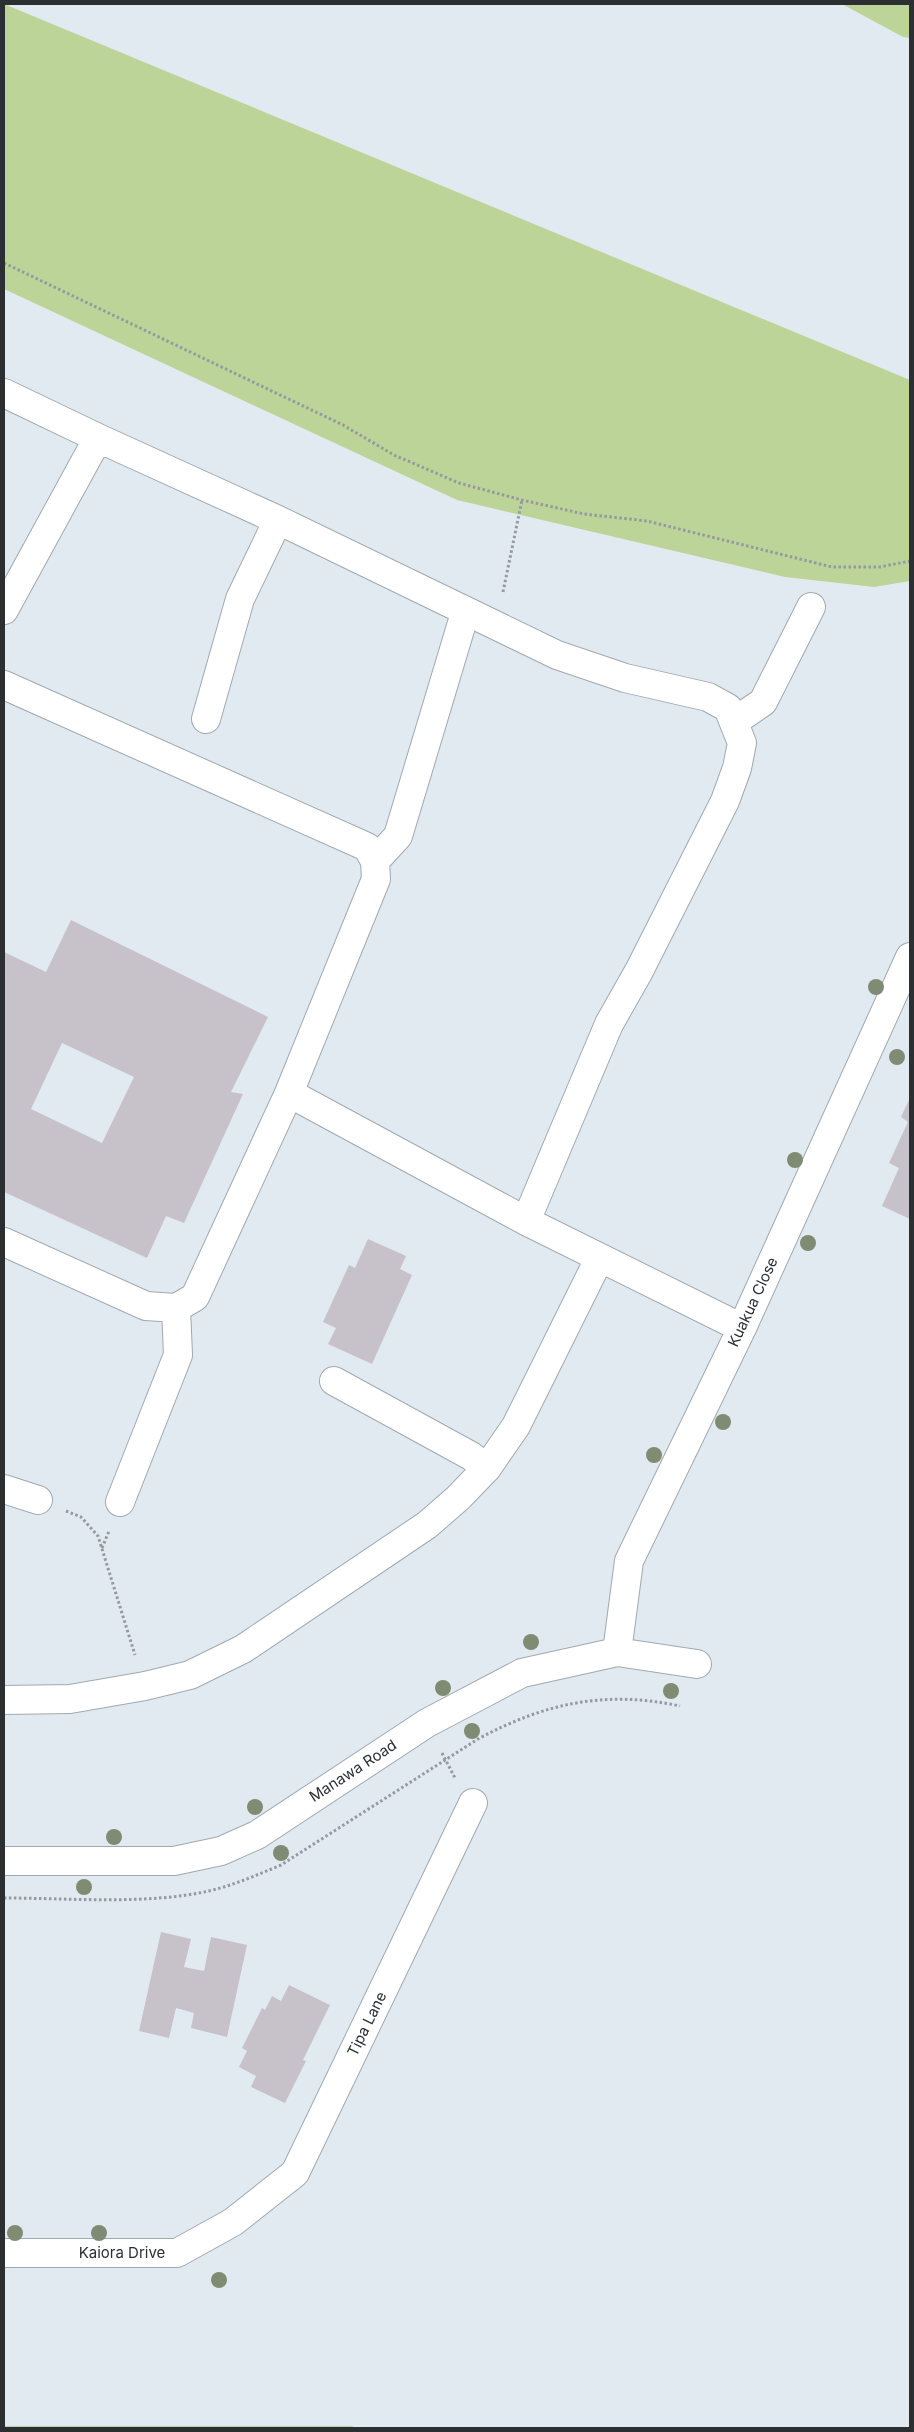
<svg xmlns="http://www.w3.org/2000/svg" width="914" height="2432" font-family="Inter,sans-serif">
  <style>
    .green { fill: #bdd499 }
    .building { fill: #c7c1ca; fill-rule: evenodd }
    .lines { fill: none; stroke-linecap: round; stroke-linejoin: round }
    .minor-casing { stroke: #a1a9b0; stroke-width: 30 }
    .path { stroke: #949a9f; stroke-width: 3; stroke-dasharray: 2.5 2.5; stroke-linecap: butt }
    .minor { stroke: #fff; stroke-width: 28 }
    .tree { fill: #7f8b72 }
    .labels { text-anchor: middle; stroke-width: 4.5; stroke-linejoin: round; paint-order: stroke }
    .street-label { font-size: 15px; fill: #2c2f32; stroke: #fff }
  </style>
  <rect width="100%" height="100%" fill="#e2eaf1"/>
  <path class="green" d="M4 4 910 380V581L874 587 785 577 457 500 4 289Z
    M842 4H910V38L903 37Z
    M4 2426H353L352 2428H4Z"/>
  <path class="building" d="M71 920 268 1017 231 1092 243 1094 184 1223 166 1216 147 1258 4 1192V952L46 972ZM62 1043 134 1077 102 1143 31 1109Z
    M910 1098V1219L882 1206 899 1168 889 1163 908 1122 901 1117Z
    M368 1239 406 1256 400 1269 412 1275 372 1364 328 1344 336 1328 323 1322 349 1265 355 1268Z
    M161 1932 191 1939 184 1967 204 1971 211 1937 247 1945 227 2037 191 2028 194 2013 176 2008 169 2038 139 2031Z
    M289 1985 330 2005 303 2060 306 2061 285 2103 251 2087 256 2076 239 2067 247 2051 242 2048 262 2008 265 2010 272 1996 281 2001Z"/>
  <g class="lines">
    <g class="minor-casing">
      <path id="minor" d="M4 393 98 438 278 520 557 655 625 678 708 697 728 708 742 743 737 768 725 801 639 971 609 1024 526 1221
        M4 610 98 438
        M4 685 367 847 375 861
        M206 719 240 599 278 520
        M735 721 763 702 811 607
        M289 1093 526 1221 742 1328
        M4 1242 146 1306 176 1308 195 1297 289 1093 376 879 375 861 398 836 465 613
        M334 1381 471 1456 487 1468
        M4 1489 38 1500
        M120 1502 178 1355 176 1308
        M617 1652 629 1561 742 1328 910 957
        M4 1700 70 1699 145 1686 190 1675 243 1649 427 1525 458 1498 487 1468 516 1426 599 1259
        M4 1861H174L221 1851 257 1835 427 1723 522 1673 617 1652 697 1664
        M4 2253H177L233 2222 295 2173 473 1803"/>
    </g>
    <path class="path" d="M4 263 343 425 394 455 459 483 522 500 584 514 647 521 832 567H880L910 561
      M503 592 522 500
      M66 1511 81 1517 98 1536 135 1655
      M102 1548 109 1531
      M442 1753 455 1778
      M4 1898C69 1898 146 1905 209 1891 234 1885 257 1875 281 1865L478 1739C545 1703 605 1690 680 1706"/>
    <use href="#minor" class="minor"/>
  </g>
  <g class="tree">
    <circle cx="876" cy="987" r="8"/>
    <circle cx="897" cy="1057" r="8"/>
    <circle cx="795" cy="1160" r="8"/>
    <circle cx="808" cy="1243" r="8"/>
    <circle cx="723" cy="1422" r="8"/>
    <circle cx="654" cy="1455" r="8"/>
    <circle cx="531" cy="1642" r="8"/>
    <circle cx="443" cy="1688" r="8"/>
    <circle cx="671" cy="1691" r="8"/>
    <circle cx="472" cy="1731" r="8"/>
    <circle cx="255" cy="1807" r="8"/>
    <circle cx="114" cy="1837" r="8"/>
    <circle cx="281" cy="1853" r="8"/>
    <circle cx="84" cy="1887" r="8"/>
    <circle cx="15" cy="2233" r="8"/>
    <circle cx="99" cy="2233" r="8"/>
    <circle cx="219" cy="2280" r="8"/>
  </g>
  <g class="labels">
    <g class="street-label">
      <text transform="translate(753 1302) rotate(-65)" y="5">Kuakua Close</text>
      <text transform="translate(353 1771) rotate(-33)" y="5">Manawa Road</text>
      <text transform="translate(367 2024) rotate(-64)" y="5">Tipa Lane</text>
      <text x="122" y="2258">Kaiora Drive</text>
    </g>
  </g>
  <rect width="914" height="2432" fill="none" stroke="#2c2f32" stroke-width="10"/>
</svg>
